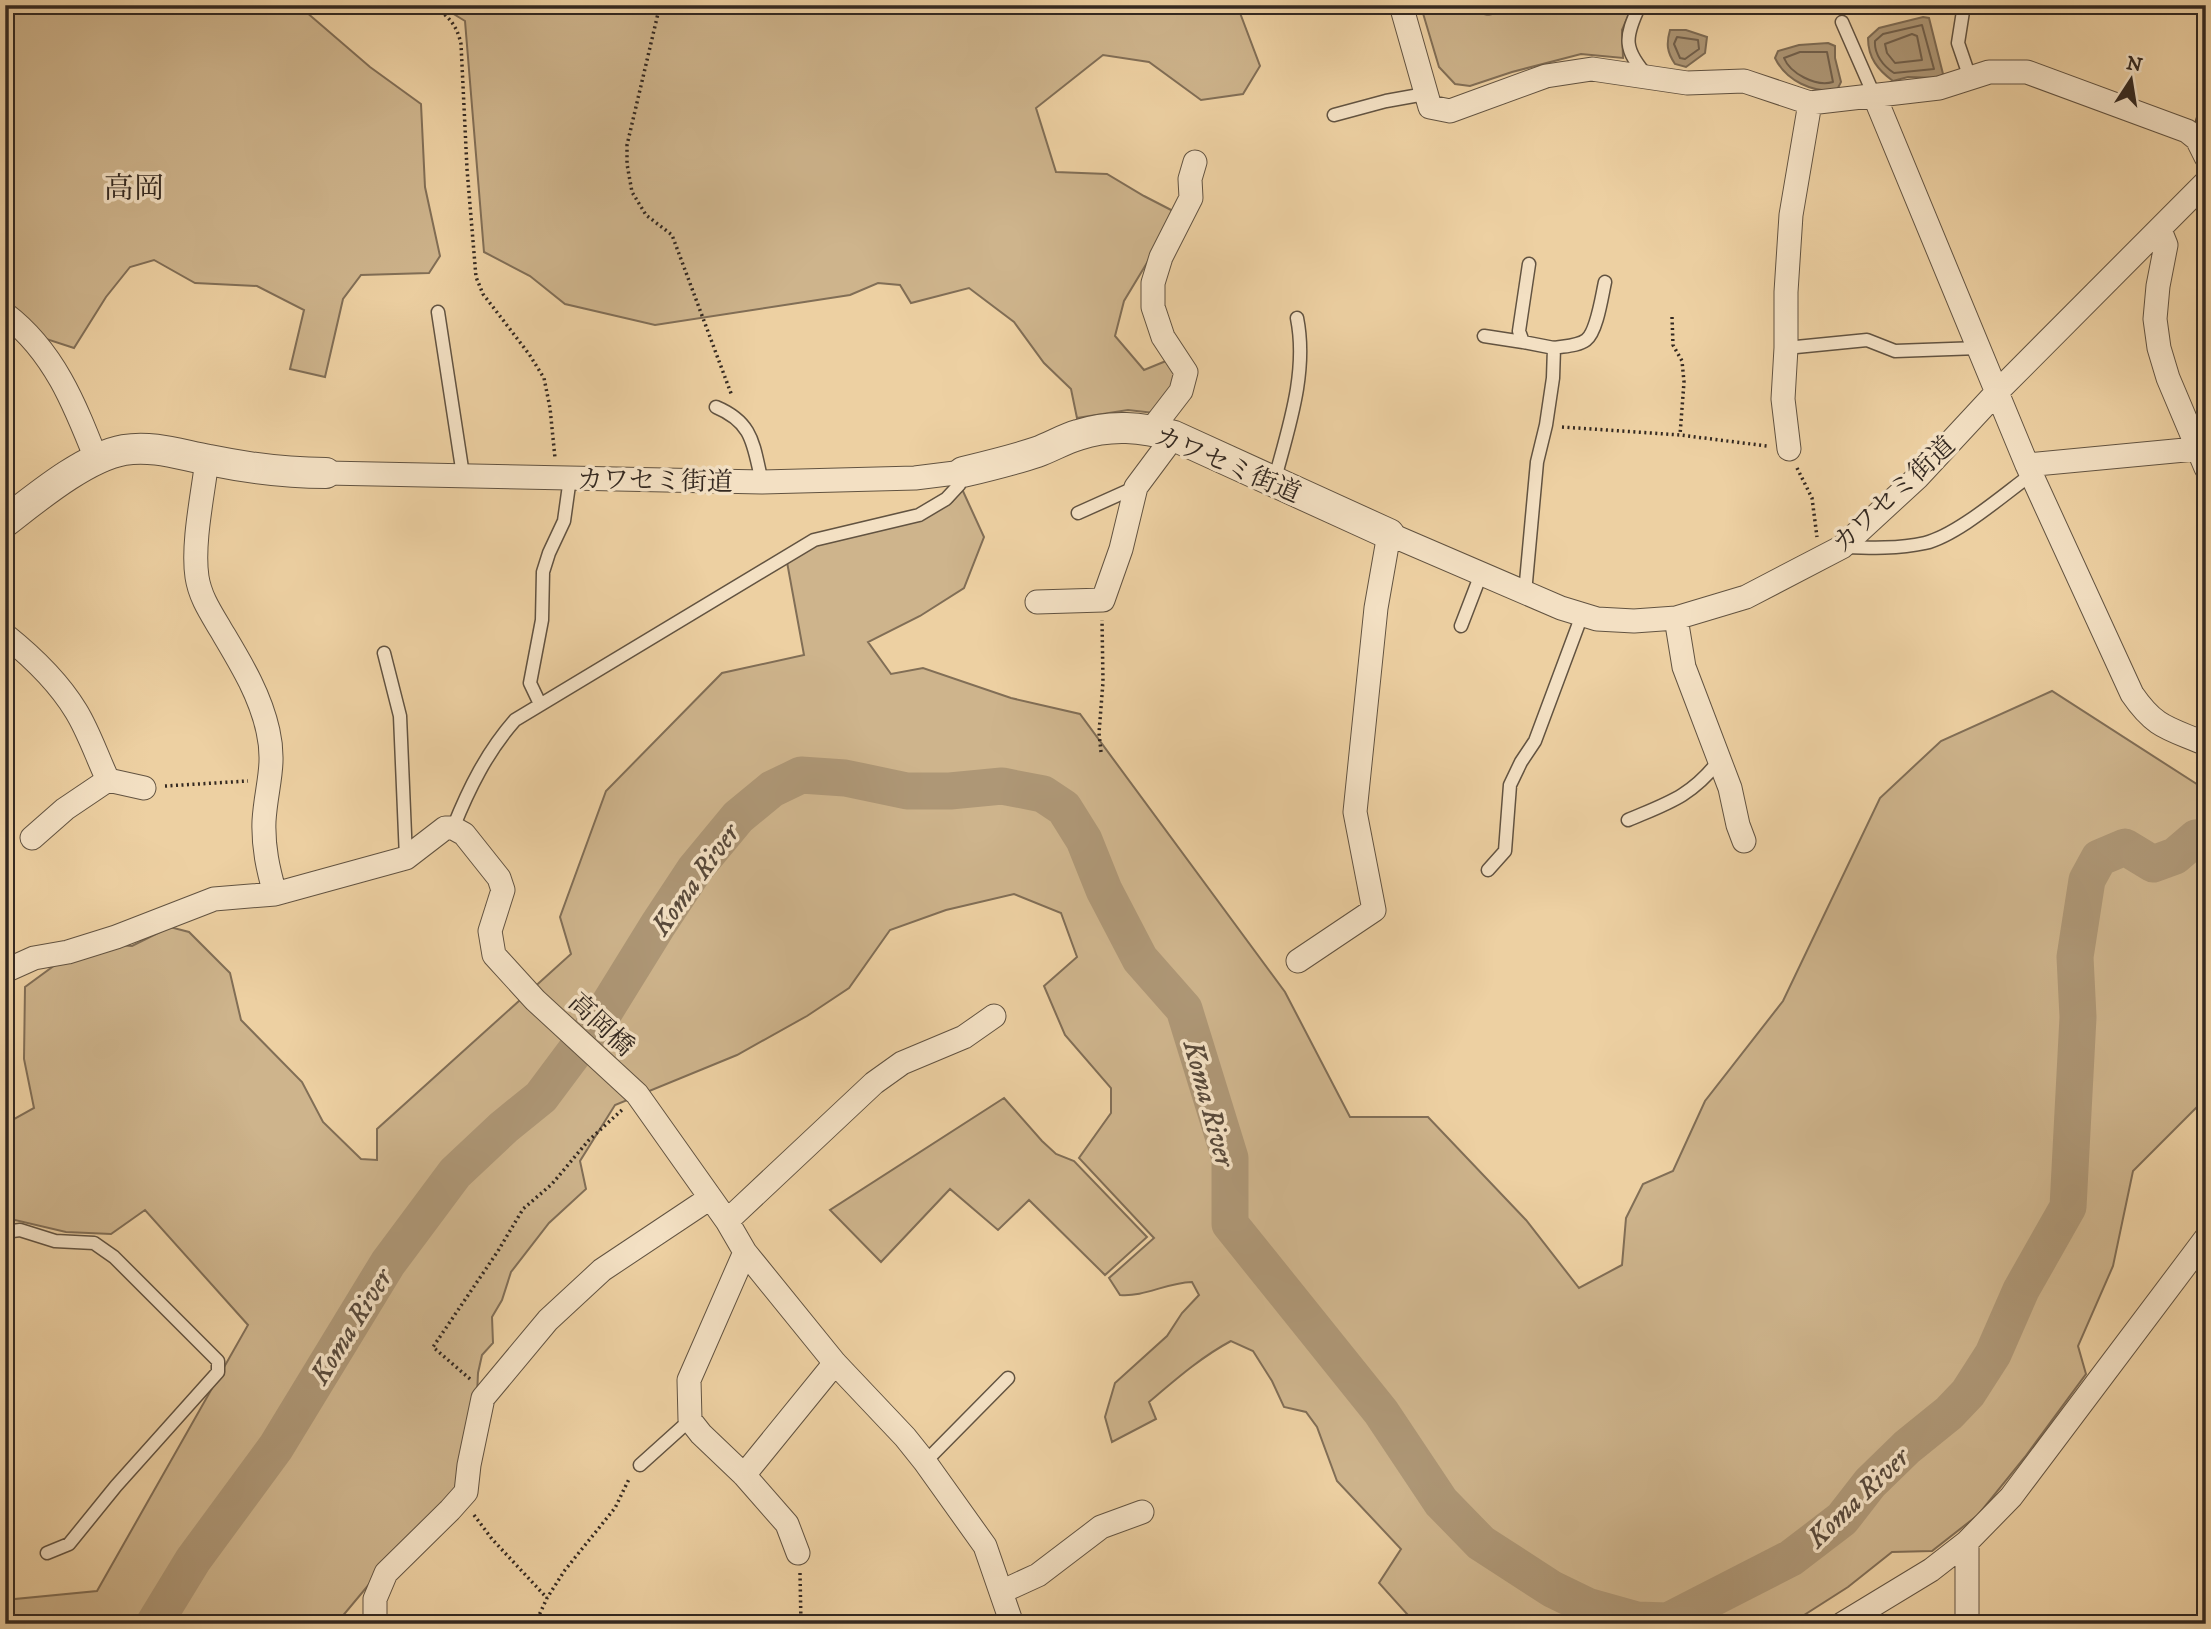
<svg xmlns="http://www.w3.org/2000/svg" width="2211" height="1629" font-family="'IM FELL DW Pica','Noto Serif JP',serif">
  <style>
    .green { fill: #ceb48c; stroke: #816e56; stroke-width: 2 }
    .water { fill: #ae9776; stroke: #7d6b54; stroke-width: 2 }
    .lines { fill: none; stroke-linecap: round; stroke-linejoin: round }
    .shore { stroke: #71604c; stroke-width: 2 }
    .river { stroke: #ae9776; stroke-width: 37 }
    .service-casing { stroke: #625341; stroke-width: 15 }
    .minor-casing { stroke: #625341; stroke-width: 25 }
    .tertiary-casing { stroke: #625341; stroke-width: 32 }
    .path { stroke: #342921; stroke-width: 3.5; stroke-dasharray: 2 3.5; stroke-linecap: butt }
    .service { stroke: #f3e0c3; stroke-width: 12 }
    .minor { stroke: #f3e0c3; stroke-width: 23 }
    .tertiary { stroke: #f3e0c3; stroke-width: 30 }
    .labels { text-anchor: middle; stroke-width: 7; stroke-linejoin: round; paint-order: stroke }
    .street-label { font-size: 26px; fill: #342921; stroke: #f3e0c3 }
    .water-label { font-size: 28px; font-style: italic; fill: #594a3b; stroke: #f3e0c3 }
    .quarter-label { font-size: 30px; fill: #342921; stroke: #f3e0c3 }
  </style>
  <rect width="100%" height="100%" fill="#edd0a2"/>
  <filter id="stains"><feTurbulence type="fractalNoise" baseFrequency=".00286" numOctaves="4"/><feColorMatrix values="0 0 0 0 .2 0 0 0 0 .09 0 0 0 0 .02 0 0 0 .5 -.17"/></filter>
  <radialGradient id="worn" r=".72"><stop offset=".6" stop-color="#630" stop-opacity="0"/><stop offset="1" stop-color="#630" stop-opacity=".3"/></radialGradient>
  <path class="green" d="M5 5H298L370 67 421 104 425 187 440 256 429 273 361 275 343 299 325 377 290 369 304 310 257 286 195 283 154 260 130 267 106 297 74 348 40 337 5 297Z
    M439 5H1237L1260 66 1243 94 1201 100 1149 62 1103 55 1036 108 1056 172 1107 174 1144 196 1177 213 1124 301 1115 336 1144 370 1166 361 1180 372 1154 413 1128 410 1077 418 1071 389 1044 363 1014 322 969 288 911 303 900 285 878 283 850 295 655 325 565 304 530 276 484 252 465 21Z
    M1437 5H1456L1480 13 1500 14 1534 5H1548L1551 13 1575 5H1633L1622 30 1623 58 1581 54 1512 72 1470 86 1455 84 1439 67 1422 10Z
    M962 489 984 537 964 588 920 616 868 642 891 674 923 668 1011 698 1080 714 1285 992 1350 1117H1428L1526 1220 1579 1288 1622 1265 1626 1218 1643 1184 1673 1171 1705 1101 1783 1001 1880 798 1941 741 2052 691 2206 790V1077L2197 1107 2133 1171 2113 1266 2078 1346 2086 1374 2025 1457 1978 1515 1932 1551 1892 1552 1848 1587 1790 1624H1464L1455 1621 1450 1624H1416L1379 1583 1401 1549 1337 1481 1317 1427 1306 1412 1284 1407 1272 1381 1253 1351 1231 1341C1201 1357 1175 1380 1149 1402L1156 1419 1112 1442 1105 1417 1115 1383 1167 1336 1182 1313 1199 1295 1192 1282C1165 1283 1145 1297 1120 1295L1109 1278 1154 1238 1079 1158 1111 1113V1088L1065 1035 1044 986 1077 957 1061 913 1014 894 946 910 890 930 849 988 807 1016 737 1055 615 1105 580 1161 586 1189 549 1223 511 1272 502 1300 492 1317 493 1343 482 1355 478 1373 477 1396 464 1488 381 1570 336 1624H5V1600L97 1591 248 1325 145 1210 111 1234 66 1232 15 1220 5 1224V1124L34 1108 24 1059 25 987 85 943 132 946 170 927 189 932 230 973 241 1020 302 1082 323 1122 361 1159 377 1160V1129L571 954 560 917 606 791 722 673 804 655 787 562 816 544 921 518 952 502Z
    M1004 1098 1042 1141 1056 1154 1074 1161 1147 1237 1105 1275 1029 1200 998 1230 950 1189 881 1262 830 1210Z"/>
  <path class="water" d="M1923 17 1929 18 1943 74 1939 78 1908 77 1893 81C1878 70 1868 58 1868 38L1879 28Z
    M1670 30H1686L1707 37 1705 53 1686 67 1675 64C1667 52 1666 44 1670 30Z
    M1828 43 1835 46V58L1841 82 1837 90C1813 93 1786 81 1775 58L1778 51 1799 45Z"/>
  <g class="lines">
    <path class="shore" d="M1922 25 1934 69 1894 73C1883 66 1874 54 1875 41L1883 34Z
      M1912 34 1917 36 1922 60 1895 63 1887 53 1885 44Z
      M1677 37 1698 40 1699 49 1685 59 1680 58 1674 44Z
      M1800 52H1827L1833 82C1815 87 1790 73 1784 58Z"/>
    <path class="river" d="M154 1624 193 1560 276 1447 388 1263 455 1173 504 1127 541 1097 603 1014 658 925 695 869 738 817 772 789 801 775 845 778 907 791H950L1002 786 1043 794 1064 808 1084 840 1104 890 1140 959 1184 1009 1230 1158V1224L1381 1412 1441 1502 1481 1543 1552 1589 1587 1606 1637 1620 1668 1621 1791 1558 1842 1519 1870 1483 1907 1447 1949 1413 1968 1393 1993 1354 2021 1290 2068 1207 2078 1017 2075 957 2087 880 2099 858 2125 847 2153 864 2175 856 2196 838 2206 837"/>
    <g class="service-casing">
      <path id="service" d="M1470 5 1488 8 1508 5
        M1640 5C1624 38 1623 49 1648 77
        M1964 5 1958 43 1970 78
        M1842 22 1874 95
        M1334 115 1386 101 1425 94
        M2197 139 2206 110
        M438 312 463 475
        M1484 336 1523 342
        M1554 348C1564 346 1578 346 1586 340 1597 332 1602 295 1605 282
        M1786 348 1867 340 1895 351 1979 348
        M716 407C754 423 753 445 762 482
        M1274 482C1288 429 1308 373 1297 318
        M1078 513 1136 487
        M1843 547C1871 548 1898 549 1925 543 1958 535 2004 494 2032 474
        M1525 593 1537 462 1546 425 1553 378 1554 348 1523 342 1519 331 1529 264
        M1461 626 1481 574
        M384 653 400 716 406 858
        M540 704 530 683 542 620 543 572 549 553 564 521 570 478
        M1628 820C1668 803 1690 797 1718 762
        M453 828C469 788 487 752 515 720L814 540 919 515 946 499 959 485 963 472
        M1488 870 1505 851 1510 785 1521 762 1535 741 1582 615
        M5 1232 20 1230 55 1241 94 1243 114 1257 218 1361V1372L116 1486 69 1544 47 1553
        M925 1462 1008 1378
        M640 1465 690 1420"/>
    </g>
    <g class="minor-casing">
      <path id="minor" d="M1401 5 1430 107 1450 111 1546 76 1592 69 1687 83 1744 81 1810 103 1939 88 1989 72H2027L2187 131 2197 139 2206 157
        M1874 95 2027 465 2132 694C2156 729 2169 728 2206 744
        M2160 230 2166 245 2158 286 2155 319 2159 348 2168 378 2206 468
        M5 314C54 351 75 405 97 461
        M1151 430 1181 391 1186 372 1163 337 1153 307V283L1161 257 1191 198 1190 179 1195 162
        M1789 449 1783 399 1786 348V292L1791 215 1810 103
        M207 460C203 494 192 544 197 577 200 597 211 613 221 630 240 662 260 694 268 731 276 766 266 787 264 821 263 847 268 869 275 894
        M2027 465 2206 448
        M326 473 762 482 915 478 963 472
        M1037 602 1103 600 1121 549 1136 487 1174 436
        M1676 618 1684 667 1730 788 1738 825 1744 841
        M5 635C30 655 59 683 76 711 89 732 97 757 108 780
        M32 838 65 809 108 780 144 788
        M1298 961 1374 910 1355 812 1376 608 1389 534 1561 608 1597 619 1634 621 1676 618 1746 597 1842 547 1918 477 1997 392 2206 182
        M5 971 34 958 68 952 116 937 214 899 275 894 406 858 445 828H453L464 834 499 878 503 890 490 931 494 955 535 1000 637 1094 727 1221 745 1252 835 1363 905 1437 925 1462 985 1546 1012 1624
        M727 1221 874 1083 902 1063 964 1037 994 1016
        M745 1252 689 1380 690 1420 701 1434 744 1475 787 1524 798 1553
        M744 1475 835 1363
        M1967 1542V1624
        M1001 1592 1038 1575 1101 1527 1142 1512
        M375 1624V1599L386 1573 450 1510 466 1492 469 1465 483 1398 548 1320 602 1270 710 1198
        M1842 1624 1931 1570 1967 1542 2011 1497 2206 1238"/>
    </g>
    <g class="tertiary-casing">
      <path id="tertiary" d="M963 472C988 466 1013 460 1037 452 1051 447 1064 439 1078 435 1111 424 1142 427 1174 436L1389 534
        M5 522C36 498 85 457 124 450 153 445 181 455 209 460 248 468 286 473 326 473"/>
    </g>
    <path class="path" d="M431 5C448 15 457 25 461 44L467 169 476 277 483 294 529 354 544 378 550 408 555 458
      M660 5 627 145V164L632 192 646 215 672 235 732 396
      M1672 317 1673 345 1682 361 1684 382 1680 435
      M1562 427 1680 435 1767 446
      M1797 468 1812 498 1817 537
      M1101 752 1099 733 1103 682 1102 620
      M165 786 248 781
      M470 1379 433 1347 498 1251 523 1209 552 1184 588 1141 623 1109
      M474 1515 492 1539 547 1598
      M800 1573 801 1624
      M535 1624 547 1598 565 1570 615 1508 630 1477"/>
    <use href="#service" class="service"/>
    <use href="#minor" class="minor"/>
    <use href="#tertiary" class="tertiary"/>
  </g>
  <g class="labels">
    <g class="street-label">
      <text transform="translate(1228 464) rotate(23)" y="9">カワセミ街道</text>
      <text transform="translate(655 480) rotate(1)" y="9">カワセミ街道</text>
      <text transform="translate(1893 494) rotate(-43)" y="9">カワセミ街道</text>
      <text transform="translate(602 1024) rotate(43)" y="9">高岡橋</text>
    </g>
    <g class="water-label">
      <text transform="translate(694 879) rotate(-54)" y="10">Koma River</text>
      <text transform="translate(1210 1103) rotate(75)" y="10">Koma River</text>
      <text transform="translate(350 1326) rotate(-58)" y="10">Koma River</text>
      <text transform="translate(1857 1497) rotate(-44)" y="10">Koma River</text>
    </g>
    <g class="quarter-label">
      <text x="134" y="198">高岡</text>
    </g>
  </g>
  <rect width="2211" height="1629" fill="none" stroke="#edd0a2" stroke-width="28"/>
  <rect x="7" y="7" width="2197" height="1615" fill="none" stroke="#342921" stroke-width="3.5"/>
  <rect x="14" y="14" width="2183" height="1601" fill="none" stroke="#342921" stroke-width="2"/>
  <g transform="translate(2131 80) rotate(12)" stroke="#f3e0c3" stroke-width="5" paint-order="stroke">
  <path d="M0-5L12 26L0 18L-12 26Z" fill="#342921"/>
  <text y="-10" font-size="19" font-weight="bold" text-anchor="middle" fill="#342921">N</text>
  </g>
  <rect width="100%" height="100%" filter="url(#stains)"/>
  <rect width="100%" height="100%" fill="url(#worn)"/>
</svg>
